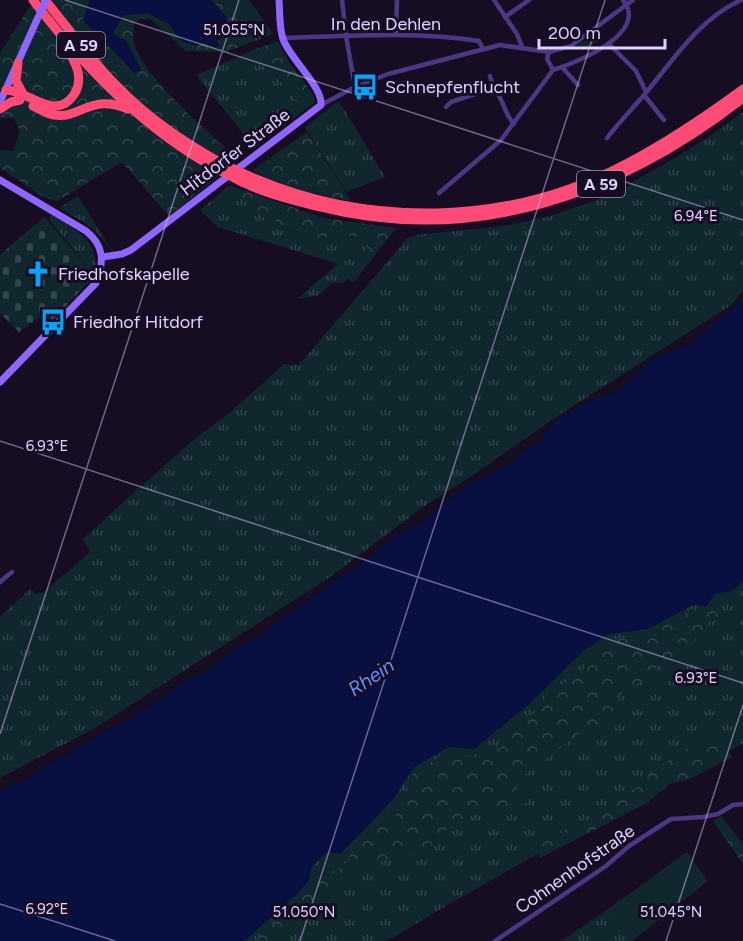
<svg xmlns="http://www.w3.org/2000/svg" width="743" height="941" font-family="Figtree,sans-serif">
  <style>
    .grass { fill: url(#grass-tufts) }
    .forest { fill: url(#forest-crowns) }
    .cemetery { fill: url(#cemetery-stones) }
    .garden { fill: #10272d }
    .water { fill: #080f41 }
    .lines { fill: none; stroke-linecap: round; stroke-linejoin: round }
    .street { stroke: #4c3784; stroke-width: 4.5 }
    .secondary { stroke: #8f67ff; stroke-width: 7 }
    .highway { stroke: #ff4b76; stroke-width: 9 }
    .secondary-bridge { stroke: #8f67ff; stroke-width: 7 }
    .highway-bridge { stroke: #ff4b76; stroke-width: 9 }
    .ticks { fill: none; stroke: #e0d0ff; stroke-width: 1.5; stroke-opacity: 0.45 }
    .labels { text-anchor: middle; stroke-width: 6; stroke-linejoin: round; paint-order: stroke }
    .shield { fill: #160d23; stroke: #a396bd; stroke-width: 1.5 }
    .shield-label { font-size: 16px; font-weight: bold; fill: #e0d0ff }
    .street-label { font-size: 18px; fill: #e0d0ff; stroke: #160d23 }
    .poi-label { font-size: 18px; fill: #e0d0ff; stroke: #160d23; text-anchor: start }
    .water-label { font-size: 20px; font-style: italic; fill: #5e8eff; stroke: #160d23 }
    .ticks-label { font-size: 15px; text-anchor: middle; fill: #e0d0ff; stroke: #160d23; stroke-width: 6; stroke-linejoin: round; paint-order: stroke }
  </style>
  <defs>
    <pattern id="grass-tufts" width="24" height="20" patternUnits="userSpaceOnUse" patternTransform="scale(1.5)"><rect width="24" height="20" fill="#10272d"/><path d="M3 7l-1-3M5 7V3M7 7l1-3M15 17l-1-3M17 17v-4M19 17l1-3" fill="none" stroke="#32454c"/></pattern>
    <pattern id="forest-crowns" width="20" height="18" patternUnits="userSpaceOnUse" patternTransform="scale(1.5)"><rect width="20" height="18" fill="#10272d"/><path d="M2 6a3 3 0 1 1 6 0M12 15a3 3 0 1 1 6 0" fill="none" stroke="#32454c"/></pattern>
    <pattern id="cemetery-stones" width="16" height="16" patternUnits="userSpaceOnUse" patternTransform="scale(1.5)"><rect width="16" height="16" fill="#10272d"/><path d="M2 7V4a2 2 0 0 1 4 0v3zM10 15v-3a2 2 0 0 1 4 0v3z" fill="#32454c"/></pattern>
  </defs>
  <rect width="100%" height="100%" fill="#160d23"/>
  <path class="grass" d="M227 0H249L273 34 255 41Z
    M599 30 603 38 581 51 577 46Z
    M256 49 304 111 255 148 196 75Z
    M339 101 385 177 346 192 305 127Z
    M743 112V290L731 305 553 419 473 475 423 507 330 577 95 728 0 778V617L30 589 36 594 44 592 90 552 83 539 133 493 196 438 233 410 284 364 298 365 303 360 408 238 415 235 504 226 547 217 620 192C634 179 652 172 668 162 694 147 719 130 743 112Z
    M225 189 252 205 263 217 276 221 284 228 310 238H323L336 234 362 237 369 242C368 252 351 280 342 283 338 283 335 283 332 283L319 295 297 299 338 264 218 227 200 210Z
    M78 196 113 252H114L96 232 82 221 59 208Z
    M50 214C75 230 101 240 95 275L50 221Z
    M743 421V743L697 770 581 829 439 910 394 937 383 941H210Z
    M608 909 632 941H561Z"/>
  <path class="forest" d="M34 0H90L83 20 135 73 141 70 126 41 114 35 113 32 124 15 147 13 169 24 182 41 193 45 205 43 217 48V40L231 35 225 15 211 0H227L255 41 226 52 186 51 150 19 140 18 134 24C134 30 133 37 134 43 145 81 210 132 239 160L169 216 122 162 57 201 45 198 0 168V150L13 151 20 131 14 118H0V53Z
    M278 41 289 62 313 94 315 102 304 111 256 49Z
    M307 132 351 201C321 195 277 187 253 170Z
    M231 186 324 218 396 228 354 282 348 279C355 267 368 256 369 242L362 237 336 234 323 238H310L284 228 276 221 263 217 252 205 225 189Z
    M691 609 700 615 712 610 719 616 709 622 676 663H660L650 679 624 689 603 730 581 732 514 783 528 802 512 809 489 810 454 822 431 846 416 854 359 866 298 919 270 941H255L316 880 344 866 369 820 391 825 407 791 408 777 440 756 479 757 502 747 497 732 535 713 548 693 582 672 591 650 618 638 658 636 663 621 682 616Z
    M706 736 719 738 732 757 690 779 670 784 647 803 540 858 536 847 610 808 638 786 645 788 648 785 645 776Z
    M721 816 743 844V864L713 821Z"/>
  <path class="cemetery" d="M44 217 95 275 51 322 42 315 19 332 0 313V255Z"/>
  <path class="garden" d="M252 51 258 60 244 69 237 57Z
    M687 852 708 881 632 941 608 909Z"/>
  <path class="water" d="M90 0H211L225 15 233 34 217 40 220 48 205 43 193 45 181 41 169 24 147 13 124 15 113 32 114 35 126 41 141 70 135 73 83 20Z
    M743 299V581L732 591 715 594 706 607 695 604 648 629 609 634 583 651 529 704 474 749 449 747 414 767 392 801 340 854 327 852 312 867 309 880 300 891 245 941H0V793L13 783 24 782 47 766 115 726 134 717 146 707 166 696 181 683 206 673 221 659 237 648 265 634 277 622 378 551 382 545 415 525 419 526 431 516 436 509 474 482 514 462 521 452 540 442 554 422 593 399 617 393 651 362 672 351 692 345C704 326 728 316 743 299Z"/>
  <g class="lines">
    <path class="street" d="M342 0 346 36 355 87
      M494 0 517 34 522 47
      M505 17 529 0
      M396 35 397 0
      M283 38C348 36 415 31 479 41L483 49
      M609 44 636 71 646 92
      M562 67 578 85
      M553 70C576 63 650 33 623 0
      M490 76C492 85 496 90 500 98 506 109 505 114 514 124
      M644 95 664 120
      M321 105 355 87 388 74 500 45 549 52 571 46 633 0
      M446 107 451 102 493 88
      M607 138C620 121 636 105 649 89 677 55 700 19 741 0
      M439 193 501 140 553 70 547 59 549 52
      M0 582 12 572
      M495 941 606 866 629 846 671 819 703 817 718 814 733 805 743 804"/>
    <path class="secondary" d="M0 102 36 22
      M0 180 86 231C105 246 104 262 96 283L0 382
      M103 257 122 254 131 250 321 105C323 87 290 59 283 39 279 27 280 12 279 0"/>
    <path class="highway" d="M33 0C83 66 142 128 215 168
      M45 0C70 30 92 62 120 89 149 119 185 143 221 163
      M18 63 16 81 23 94
      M6 90C29 90 56 124 75 93 84 77 75 62 67 48
      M33 106C40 109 47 114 54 115 82 119 89 93 128 109
      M0 109 11 102 20 100
      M249 176C368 228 509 226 624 165 666 143 705 117 743 89
      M242 182C267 194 293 200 320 207 475 246 620 194 743 98"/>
    <path class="secondary-bridge" d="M36 22 46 0"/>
    <path class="highway-bridge" d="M221 163 249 176
      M215 168 242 182"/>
  </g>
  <path class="ticks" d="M65 0 743 220M0 441 743 683M0 734 239 0M0 904 115 941M300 941 605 0M666 941 743 705"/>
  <defs>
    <g id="bus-bare" transform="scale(2.07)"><path d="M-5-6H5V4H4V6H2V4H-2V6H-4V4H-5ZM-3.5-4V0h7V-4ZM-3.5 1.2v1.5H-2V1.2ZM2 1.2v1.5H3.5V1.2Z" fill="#00a6fb" stroke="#160d23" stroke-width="2.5" paint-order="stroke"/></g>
    <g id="church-bare" transform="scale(2.07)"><path d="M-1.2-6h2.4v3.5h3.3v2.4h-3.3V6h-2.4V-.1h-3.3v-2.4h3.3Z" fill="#00a6fb" stroke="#160d23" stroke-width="2.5" paint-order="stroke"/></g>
  </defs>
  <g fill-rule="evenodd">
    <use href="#bus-bare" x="365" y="87"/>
    <use href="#church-bare" x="38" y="274"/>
    <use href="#bus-bare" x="53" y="322"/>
  </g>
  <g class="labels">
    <g class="shield">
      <rect x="57" y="32" width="48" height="26" rx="4.5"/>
      <rect x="577" y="171" width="48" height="26" rx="4.5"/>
    </g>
    <g class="shield-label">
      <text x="81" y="51">A 59</text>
      <text x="601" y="190">A 59</text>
    </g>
    <g class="street-label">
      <text x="386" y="30">In den Dehlen</text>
      <text transform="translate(235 152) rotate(-37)" y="6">Hitdorfer Straße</text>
      <text transform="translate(575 869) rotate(-35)" y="6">Cohnenhofstraße</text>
    </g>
    <g class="poi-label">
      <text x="385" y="93">Schnepfenflucht</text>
      <text x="58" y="280">Friedhofskapelle</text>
      <text x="73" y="328">Friedhof Hitdorf</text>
    </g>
    <g class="water-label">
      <text transform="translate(371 677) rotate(-34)" y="7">Rhein</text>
    </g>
  </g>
  <g class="ticks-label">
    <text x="234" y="35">51.055°N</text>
    <text x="696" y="221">6.94°E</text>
    <text x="47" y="451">6.93°E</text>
    <text x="696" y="683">6.93°E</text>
    <text x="47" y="914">6.92°E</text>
    <text x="304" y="917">51.050°N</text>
    <text x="671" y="917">51.045°N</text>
  </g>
  <path d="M539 39v9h126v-9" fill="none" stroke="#e0d0ff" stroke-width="3"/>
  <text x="548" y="39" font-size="18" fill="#e0d0ff" stroke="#160d23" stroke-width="4.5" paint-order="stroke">200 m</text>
</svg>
